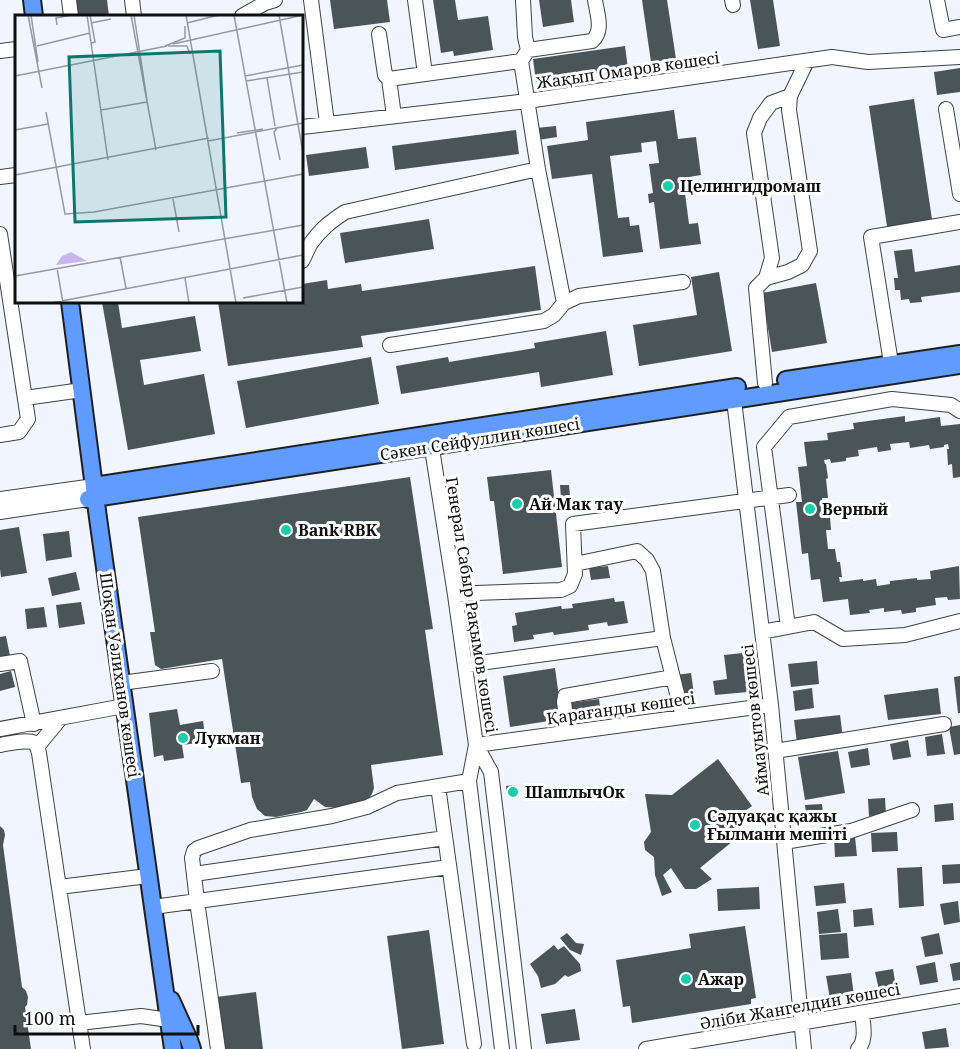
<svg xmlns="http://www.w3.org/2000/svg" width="960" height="1049" font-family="'Noto Serif',serif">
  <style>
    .building { fill: #4a5559 }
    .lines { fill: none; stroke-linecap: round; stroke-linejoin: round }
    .minor-casing { stroke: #424242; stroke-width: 16 }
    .major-casing { stroke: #202020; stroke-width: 20 }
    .minor { stroke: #fff; stroke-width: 14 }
    .major { stroke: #609bff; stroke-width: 16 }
    .poi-dot { fill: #19ccad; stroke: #fff; stroke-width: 2 }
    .labels { text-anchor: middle; stroke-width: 6; stroke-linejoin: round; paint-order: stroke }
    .street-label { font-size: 16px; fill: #0f0f0f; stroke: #fff }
    .poi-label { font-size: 16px; font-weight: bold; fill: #0f0f0f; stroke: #fff; text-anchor: start }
    .inset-road { fill: none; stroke: #96999f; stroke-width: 1.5 }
    .view { fill: #0f766e; fill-opacity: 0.15; stroke: #0f766e; stroke-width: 3 }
    .inset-edge { fill: none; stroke: #0f0f0f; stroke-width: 3 }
  </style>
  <rect width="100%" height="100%" fill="#f0f5ff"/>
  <path class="building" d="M74 0H107L109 16H77Z
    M330 0H387L390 22 334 29Z
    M433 0H455L458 20 488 16 493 50 454 56 453 51 441 53Z
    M539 0H571L574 22 543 27Z
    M642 0H667L676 59 651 62Z
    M750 0H773L780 46 758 49Z
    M625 46 628 69 536 82 533 59Z
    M960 68V92L937 95 934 72Z
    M914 99 933 226 888 233 869 106Z
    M674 110 678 139 696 137 701 175 683 178 689 224 698 223 701 244 660 249 654 202 649 203 648 194 653 193 649 164 659 163 656 141 641 143 642 152 610 156 618 218 629 217 630 226 639 225 643 252 603 257 592 174 552 179 547 146 588 140 586 122Z
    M556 126 557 137 538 140 536 128Z
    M516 130 519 154 395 170 392 146Z
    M366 147 369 168 309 176 306 155Z
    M429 219 434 249 345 263 340 233Z
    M912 249 915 272 960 265V292L921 297 922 302 910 303 909 299 901 300 900 290H895L894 278H898L894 251Z
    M535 266 541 310 361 336 363 347 228 366 218 302H302V284L327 280 328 289 361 284 362 291Z
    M719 272 732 351 639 366 633 325 697 315 691 277Z
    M816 283 827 343 772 352 762 293Z
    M102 302H118L122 328 195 316 201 351 140 360 144 385 204 374 215 434 128 450Z
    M606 331 613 375 541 387 539 372 401 394 396 366 448 357 449 362 535 348 534 343Z
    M371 357 379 404 246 428 237 381Z
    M905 416V422L940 417 941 426 960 424V477L953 478 952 464 948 465 947 449H949L948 444 944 445V447L930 449 929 445 910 448 909 442 890 444 891 450 878 452 877 447 858 450 859 456 846 458V461L831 463 830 459 824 460 825 464H826L828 478 826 479 828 498H822L824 517H830L831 530H826L828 549H835L837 562H840L842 577H839L840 582 863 579V581L876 579 877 586 890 584V581L917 578V580L931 579 930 571 959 566 960 599 948 600 947 597 935 598 936 605 916 608V612L902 614 901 610 884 612V608L869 610 870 613 850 615 848 599 823 602 820 579 811 580 808 553 802 554 796 502H802L798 467 807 466 804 442 828 440 827 433 854 429 853 423Z
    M551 470 562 567 503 574 494 501H490L487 477Z
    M410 477 433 629 425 630 443 755 371 765 374 788 372 794 366 802 339 808 325 807 314 799 307 810 301 812 276 817 265 816 257 809 252 797 250 782 241 783 222 659 161 669 155 665 150 632H155L138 517Z
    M560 485H569L570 496 561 498Z
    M19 527 27 573 1 577 0 569V530Z
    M69 531 72 557 46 561 43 534Z
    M608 566 610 578 591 580 589 568Z
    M76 572 80 590 52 596 48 578Z
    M614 598 615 602 624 601 628 623 608 626 607 622 588 625 589 630 554 635 553 632 533 635 534 639 514 642 512 626 517 625 515 613 561 606 562 609 573 608 572 604Z
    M81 602 85 624 59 628 56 605Z
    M44 607 47 627 27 629 25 609Z
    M6 636 10 656 0 658V637Z
    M743 653 748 692 715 695 713 681 727 679 724 655Z
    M817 661 819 684 791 687 788 664Z
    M555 668 562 719 510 727 503 676Z
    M11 671 15 687 0 691V674Z
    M691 673 695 701 681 703 668 676Z
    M960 676V713H958L954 677Z
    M812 688 814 708 795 711 793 691Z
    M938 688 941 714 888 720 884 695Z
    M599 699 601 714 571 718 569 703Z
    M177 709 180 725 203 721 206 742 182 745 184 758 164 761 163 755 154 757 149 713Z
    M840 715 843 738 797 743 794 720Z
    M960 725V754L954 755 949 727Z
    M942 734 945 754 927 756 925 737Z
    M908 740 911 757 893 760 890 744Z
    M868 748 870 765 851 768 848 752Z
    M838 751 845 793 805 800 798 757Z
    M718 759 752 806 735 818 744 832 700 868 712 879 696 889H685L671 868 663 875 672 892 662 896 655 875 654 857 645 850 644 842 651 832 645 794 672 795Z
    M515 785 516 795 507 796 506 786Z
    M885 798 886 815 869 816 868 799Z
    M953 803 954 820 935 822 934 805Z
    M822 804 824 821 807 822 805 805Z
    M0 826 4 830 5 835 3 845 22 987 26 991 28 997 27 1005 25 1007 31 1049H0Z
    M897 832 898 851 872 852 871 833Z
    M855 837 857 856 835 857 834 838Z
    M960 864V883L943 884 942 865Z
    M922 867 924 906 899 908 897 868Z
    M844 883 846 903 816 906 814 886Z
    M759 887 760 909 718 911 717 889Z
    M958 901 960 922 944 925 940 904Z
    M872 908 874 925 854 927 853 910Z
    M838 909 841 932 819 934 817 912Z
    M745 926 756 998 751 999V1004L632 1023 630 1006 623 1007 616 960 691 948 689 934Z
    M429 930 444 1044 402 1049 387 936Z
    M567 933 576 943 584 944 581 955 570 950 560 938Z
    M847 933 849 958 821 960 819 935Z
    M939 933 943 954 925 957 921 937Z
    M554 945 558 950 564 946 580 964 581 971 568 977 565 975 555 984 541 988 538 976 530 964Z
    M935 962 938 982 920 985 916 966Z
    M960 962V980L953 981 950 964Z
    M893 969 896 987 879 990 875 972Z
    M851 973 854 996 830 999 826 976Z
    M256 992 263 1049H222L216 997Z
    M575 1009 580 1040 546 1044 541 1014Z
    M946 1028 949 1047 925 1049 922 1032Z"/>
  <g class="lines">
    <g class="minor-casing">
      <path id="minor" d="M69 0 71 16
        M132 0 134 16
        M311 0 327 123
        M415 0 425 74 521 61
        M523 0 525 37 528 50 521 61 538 169 564 303
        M732 0 733 5
        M937 0 943 30 960 27
        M242 16 265 3 275 0
        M379 34 385 75 389 79 425 74
        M528 50 592 41C604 31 597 14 595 0
        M0 51 16 49
        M389 79 394 116
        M946 109 960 194
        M302 127 527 101 832 57 868 62 960 57
        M0 177 16 175
        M0 234 28 419 19 432 0 435
        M302 261C306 255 307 249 311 243 322 228 330 222 345 212L538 169
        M766 278 788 272 802 265 810 251 789 110 790 96 807 61
        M390 345 544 321 554 315 564 303 579 296 683 282
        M891 363 871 237 960 222
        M765 383 756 288 766 278 772 258 754 133 760 118 771 103 790 96
        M733 392 771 705 804 1049
        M25 398 82 390
        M430 436 455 595 476 745 491 772 524 1049
        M0 499 94 486
        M0 512 88 499
        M455 595 476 593 561 590 570 586 575 574 573 524 789 495
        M788 627 764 447 789 417 892 399 951 405 960 411
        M762 632 814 622 843 639 905 635 960 621
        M663 638 683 717
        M0 664 20 661 34 724
        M465 665 663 638 653 571 647 560 637 551 575 564
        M121 683 212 671
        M0 729 124 706
        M568 732 564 702 565 696 673 677
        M0 745C12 743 25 739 36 743L39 753 83 1049
        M476 745 469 781 502 1049
        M476 745 771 705
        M37 747 60 719
        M775 751 944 724
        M438 786 474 1044
        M784 842 851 831 912 810
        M194 874 445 838
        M59 887 148 876
        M153 907 449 867
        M79 1023 141 1016 169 1020
        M218 1049 197 901 192 858 194 851 198 848 250 830 332 816 367 807 397 793 469 781
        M646 1049 960 996
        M858 1049C867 1040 863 1025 862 1013"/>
    </g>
    <g class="major-casing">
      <path id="major" d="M32 0 34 16
        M70 302 98 518 173 1049
        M786 380 960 354
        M94 486 737 387
        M88 499 960 365
        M171 1000 189 1040 192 1049"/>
    </g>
    <use href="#minor" class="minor"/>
    <use href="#major" class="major"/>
  </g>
  <g class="poi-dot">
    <circle cx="668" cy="186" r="6"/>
    <circle cx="517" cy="504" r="6"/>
    <circle cx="810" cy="509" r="6"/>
    <circle cx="286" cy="530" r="6"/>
    <circle cx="183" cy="738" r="6"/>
    <circle cx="513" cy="792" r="6"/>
    <circle cx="695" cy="825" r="6"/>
    <circle cx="686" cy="979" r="6"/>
  </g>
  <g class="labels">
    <g class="street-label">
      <text transform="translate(628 70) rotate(-8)" y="6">Жақып Омаров көшесі</text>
      <text transform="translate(480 439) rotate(-9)" y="6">Сәкен Сейфуллин көшесі</text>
      <text transform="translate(472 605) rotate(81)" y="6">Генерал Сабыр Рақымов көшесі</text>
      <text transform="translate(120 675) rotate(82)" y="6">Шоқан Уәлиханов көшесі</text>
      <text transform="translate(621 708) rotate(-8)" y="6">Қарағанды көшесі</text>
      <text transform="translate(755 720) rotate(-96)" y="6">Аймауытов көшесі</text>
      <text transform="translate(800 1006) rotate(-10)" y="6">Әліби Жангелдин көшесі</text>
    </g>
    <g class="poi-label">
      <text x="680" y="192">Целингидромаш</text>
      <text x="529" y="510">Ай Мак тау</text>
      <text x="822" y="515">Верный</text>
      <text x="298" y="536">Bank RBK</text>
      <text x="195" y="744">Лукман</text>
      <text x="525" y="798">ШашлычОк</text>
      <text x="707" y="822">Сәдуақас қажы<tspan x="707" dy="18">Ғылмани мешіті</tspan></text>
      <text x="698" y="985">Ажар</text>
    </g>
  </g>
  <g transform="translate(15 15)">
    <rect width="288" height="288" fill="#f0f5ff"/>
    <path d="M56 237 72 246 41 250 47 241Z" fill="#cab6ee"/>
    <path class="inset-road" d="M13 0 27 73M16 0 23 47M72 0 93 145M75 0 80 27 76 28M116 0 141 135M119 0 132 85M171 0 221 288M219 0 272 288M264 0 288 138M76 8 96 4M172 8 204 0M42 10 41 3 57 0M158 29 288 0M22 31 75 18M150 31 170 23V11M153 31H172L175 39M0 61 152 31M230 61 288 50M252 63 260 111M231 66 288 57M86 95 132 87M31 97 50 199 79 197 288 159M263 112 259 117 265 145M0 115 33 109M222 118 248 114M193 126 288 108M0 160 194 123M158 184 164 217M105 242 111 273M42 253 48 288M0 261 288 210M170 263 174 288M228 283 288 272M36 288 288 240"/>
    <path class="view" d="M205 36 211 202 60 207 54 42Z"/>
    <rect width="288" height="288" class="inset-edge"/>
  </g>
  <path d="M15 1025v9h183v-9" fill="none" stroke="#0f0f0f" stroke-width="3"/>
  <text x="24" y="1025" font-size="18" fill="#0f0f0f" stroke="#ffffff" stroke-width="4.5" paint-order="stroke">100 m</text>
</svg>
